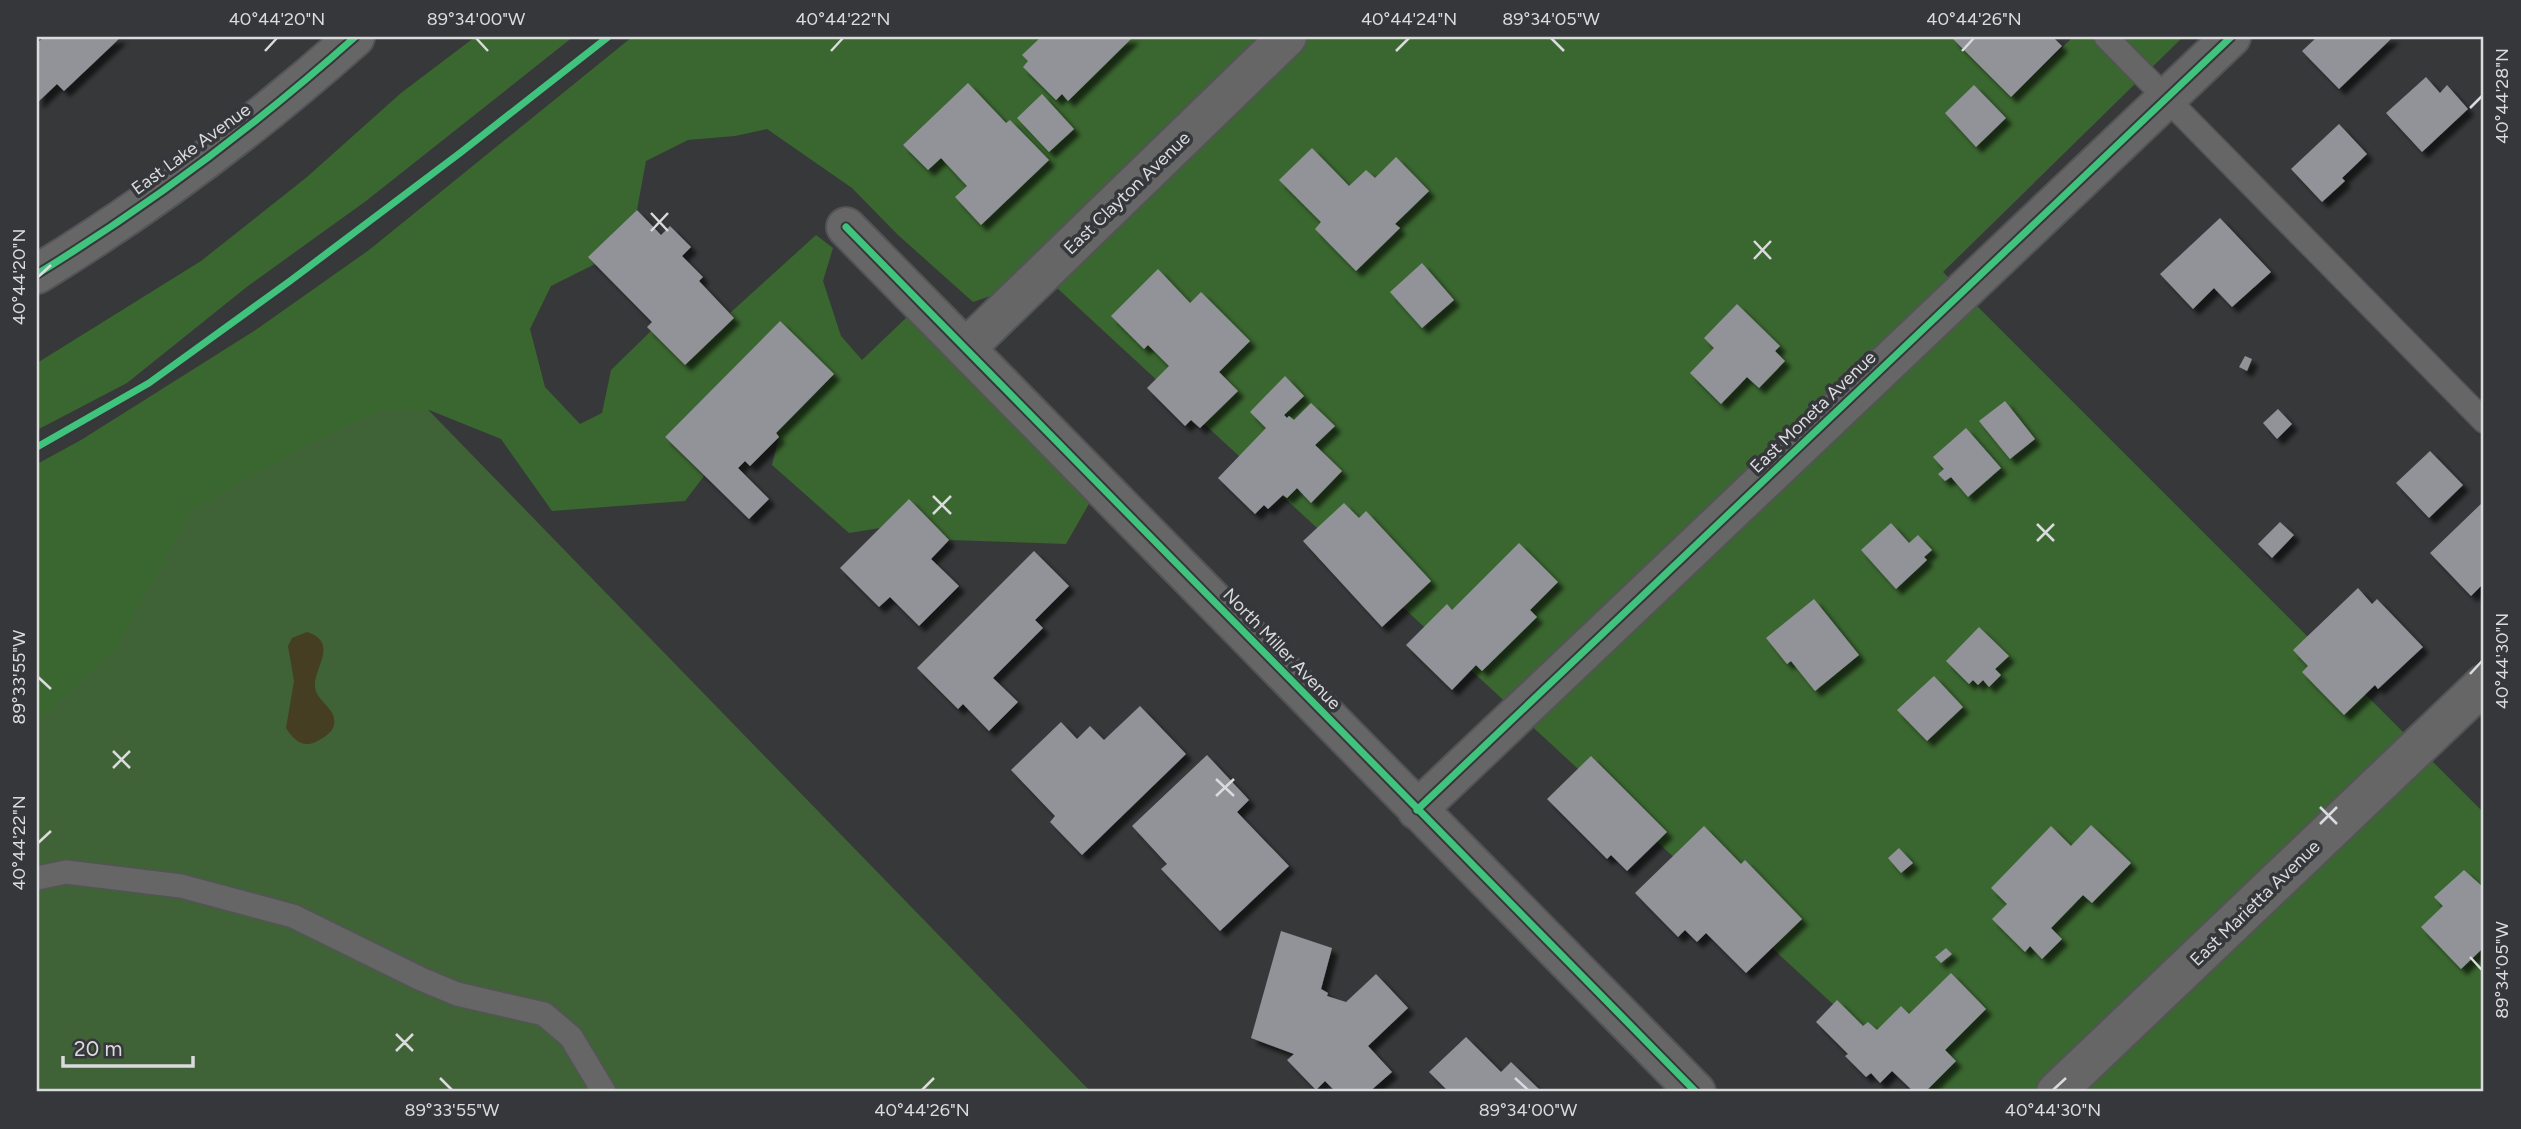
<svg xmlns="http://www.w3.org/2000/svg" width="2521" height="1129" font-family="Figtree,sans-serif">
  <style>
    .green { fill: #3f6336 }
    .forest { fill: #3a662f }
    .sand { fill: #453e23 }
    .building { fill: #919399; filter: url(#shadow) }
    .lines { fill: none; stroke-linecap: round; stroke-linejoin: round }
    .service-casing { stroke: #545457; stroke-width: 26 }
    .minor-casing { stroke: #545457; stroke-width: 42 }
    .tertiary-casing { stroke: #545457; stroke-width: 42 }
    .service { stroke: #666667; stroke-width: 23 }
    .minor { stroke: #666667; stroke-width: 38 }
    .tertiary { stroke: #666667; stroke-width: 38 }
    .cycleway-casing { stroke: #36373a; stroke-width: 11 }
    .cycleway { stroke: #40c37c; stroke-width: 7 }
    .ticks { fill: none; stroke: #dbdbde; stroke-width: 2.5 }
    .labels { text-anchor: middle; stroke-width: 7; stroke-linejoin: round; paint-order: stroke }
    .street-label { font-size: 18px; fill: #dbdbde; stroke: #36373a }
    .neatline { fill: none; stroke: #dbdbde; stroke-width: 2.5 }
    .ticks-label { font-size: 18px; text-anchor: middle; fill: #dbdbde }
  </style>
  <defs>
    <filter id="shadow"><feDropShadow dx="6" dy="6" stdDeviation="2" flood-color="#0009"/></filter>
  </defs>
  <rect width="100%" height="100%" fill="#373839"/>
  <path class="green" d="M337 316 1091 1092H37V527Z"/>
  <path class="forest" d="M475 37H573L366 201 248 286 127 383 37 430V363L201 261 307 177 401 93Z
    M632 37H1951L2011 97 2073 37H2183L1943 272 2484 813V1092H1928L1030 263 1005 291 973 302 897 234 852 188 767 129 735 136 688 140 646 161 637 210 589 257 595 264 551 286 530 329 545 387 580 424 602 413 611 370 651 331 685 365 734 318 730 313 816 235 833 248 823 281 841 336 862 360 907 317 1094 495 1066 544 949 540 909 500 880 528 849 533 772 465 779 437 776 433 780 321 665 437 704 476 685 501 552 511 501 439 429 410 382 409 307 445 191 510 115 650 37 721V464L81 440 257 329 369 250Z"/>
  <path class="sand" d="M307 632C338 642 316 665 315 684 313 701 341 709 333 728 331 732 325 737 321 739 305 750 295 742 286 728L294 681 288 646 292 638Z"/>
  <path class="building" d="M44 37H121L64 91 57 84 37 103V43Z
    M1041 37H1133L1068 101 1062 94 1056 100 1023 67 1028 61 1022 55Z
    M1951 37H2053L2062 46 2011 97Z
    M2317 37H2393L2339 89 2302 51Z
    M2426 77 2440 93 2447 85 2468 109 2422 152 2386 113Z
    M968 83 1006 123 1010 120 1049 160 981 225 955 197 967 186 941 158 928 170 903 145Z
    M1974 85 2006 118 1976 147 1945 113Z
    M1042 94 1074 129 1049 152 1017 118Z
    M2339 124 2367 154 2342 178 2345 181 2322 202 2291 169Z
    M1312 148 1349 186 1366 170 1375 178 1396 157 1429 191 1395 224 1400 228 1356 271 1315 229 1321 222 1279 180Z
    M637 210 661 235 670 226 691 247 682 256 703 277 699 281 734 318 685 365 647 327 652 322 588 257Z
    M2220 218 2271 272 2232 307 2214 288 2193 309 2160 274Z
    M1422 263 1454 300 1422 328 1390 292Z
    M1158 269 1190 303 1201 292 1250 341 1219 372 1238 391 1200 428 1191 420 1185 426 1147 388 1169 366 1148 345 1144 349 1111 316Z
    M1737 304 1780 346 1775 351 1785 361 1759 388 1747 377 1721 404 1690 373 1714 348 1704 338Z
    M780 321 834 374 776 433 779 437 750 466 745 461 738 468 769 499 749 519 665 437Z
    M2245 356 2252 359 2247 371 2239 367Z
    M1285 376 1304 396 1284 415 1287 418 1289 416 1294 420 1311 403 1335 426 1315 445 1342 471 1311 503 1297 488 1287 498 1283 495 1268 509 1264 505 1255 514 1218 478 1266 428 1250 412Z
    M2005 401 2035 439 2010 459 1979 421Z
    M2278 409 2292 424 2277 439 2263 423Z
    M1966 428 2001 468 1968 497 1951 477 1945 481 1938 474 1944 469 1933 457Z
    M2430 451 2463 485 2429 518 2396 483Z
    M909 499 949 540 931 559 959 586 919 626 890 597 879 607 840 568Z
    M2484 501V583L2471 596 2430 553Z
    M1344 503 1359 518 1366 511 1431 581 1382 627 1303 541Z
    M2280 522 2294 535 2272 558 2258 544Z
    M1891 523 1909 543 1918 535 1932 550 1924 557 1927 560 1896 589 1861 550Z
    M1519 543 1558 582 1530 610 1537 617 1482 671 1476 665 1452 690 1406 645 1447 604 1452 610Z
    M1034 551 1069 586 1035 620 1043 628 993 678 1018 702 989 731 963 704 958 709 917 668Z
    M2358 588 2372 604 2377 599 2423 647 2378 689 2375 685 2344 715 2302 672 2308 666 2293 650Z
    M1814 599 1859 655 1815 691 1791 661 1787 664 1766 638Z
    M1979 627 2009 656 1995 669 2001 675 1989 687 1983 680 1978 685 1973 680 1969 684 1946 661Z
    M1934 676 1963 707 1927 741 1897 710Z
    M1140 706 1186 754 1082 855 1050 822 1055 816 1011 770 1061 722 1077 739 1090 726 1104 740Z
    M1207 755 1249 800 1237 812 1289 866 1220 931 1161 869 1167 864 1132 826Z
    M1591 756 1667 832 1627 871 1611 855 1607 859 1547 799Z
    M2091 825 2131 863 2092 903 2083 895 2051 928 2062 939 2042 959 2030 946 2025 952 1992 919 2007 904 1991 888 2051 826 2071 846Z
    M1704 826 1741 864 1745 860 1802 919 1746 973 1706 933 1697 942 1685 930 1678 937 1635 893Z
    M1899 848 1913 863 1901 873 1888 858Z
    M2464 870 2484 888V952L2482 949 2461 969 2421 927 2443 906 2434 897Z
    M1281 931 1332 948 1321 989 1328 993 1327 996 1346 1002 1376 974 1408 1008 1368 1046 1392 1072 1369 1092H1336L1325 1081 1316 1090 1287 1060 1294 1054 1251 1038Z
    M1946 948 1952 954 1941 963 1935 957Z
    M1951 973 1986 1009 1945 1050 1956 1061 1925 1092H1914L1892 1071 1880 1083 1871 1073 1866 1077 1845 1056 1848 1054 1816 1022 1837 1000 1863 1026 1868 1022 1877 1030 1901 1006 1909 1014Z
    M1466 1037 1501 1072 1511 1062 1542 1092H1449L1429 1072Z"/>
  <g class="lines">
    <g class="service-casing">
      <path id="service" d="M2106 37 2484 421
        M37 878 66 872 181 886 293 916 421 979 457 994 544 1014 571 1037 604 1092"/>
    </g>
    <g class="minor-casing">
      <path id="minor" d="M846 227 1696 1092
        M966 348 1287 37
        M1417 810 2231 37
        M2056 1092 2484 684"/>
    </g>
    <g class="tertiary-casing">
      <path id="tertiary" d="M37 274C150 205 256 125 355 37"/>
    </g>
    <use href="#service" class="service"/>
    <use href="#minor" class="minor"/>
    <use href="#tertiary" class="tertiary"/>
    <g class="cycleway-casing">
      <path id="cycleway" d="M846 227 1696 1092
        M37 274C150 205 256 125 355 37
        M37 447 149 383 290 281 460 153 608 37
        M1417 810 2231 37"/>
    </g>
    <use href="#cycleway" class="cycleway"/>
  </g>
  <path class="ticks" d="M476 38 488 51M1551 38 1564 51M265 51 277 38M831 51 843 38M1396 51 1409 38M1962 51 1974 38M2470 108 2482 96M651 213 668 231M651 231 668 213M1754 241 1771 259M1754 259 1771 241M38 277 51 265M933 496 951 514M933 514 951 496M2037 524 2054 541M2037 541 2054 524M2470 674 2482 661M38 677 51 689M113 751 130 768M113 768 130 751M1216 779 1234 796M1216 796 1234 779M2320 807 2337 824M2320 824 2337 807M38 843 51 831M2470 957 2482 970M396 1034 413 1051M396 1051 413 1034M440 1078 452 1090M1515 1078 1528 1090M922 1090 934 1078M2053 1090 2066 1078"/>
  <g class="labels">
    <g class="street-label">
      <text transform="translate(191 149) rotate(-36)" y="6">East Lake Avenue</text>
      <text transform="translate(1127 193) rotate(-44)" y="6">East Clayton Avenue</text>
      <text transform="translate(1813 412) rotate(-44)" y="6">East Moneta Avenue</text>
      <text transform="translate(1282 649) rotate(46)" y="6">North Miller Avenue</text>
      <text transform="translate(2255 903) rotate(-44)" y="6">East Marietta Avenue</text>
    </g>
  </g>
  <rect width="2521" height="1129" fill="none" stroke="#36373a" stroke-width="77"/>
  <path d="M63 1056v10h130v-10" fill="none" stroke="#dbdbde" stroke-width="3.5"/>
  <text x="74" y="1056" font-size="21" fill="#dbdbde" stroke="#36373a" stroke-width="5" paint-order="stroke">20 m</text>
  <rect x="38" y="38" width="2444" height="1052" class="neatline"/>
  <g class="ticks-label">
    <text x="277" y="25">40°44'20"N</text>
    <text x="476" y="25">89°34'00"W</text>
    <text x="843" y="25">40°44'22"N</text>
    <text x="1409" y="25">40°44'24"N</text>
    <text x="1551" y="25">89°34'05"W</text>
    <text x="1974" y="25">40°44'26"N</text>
    <text transform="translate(2502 96) rotate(-90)" y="6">40°44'28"N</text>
    <text transform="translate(19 277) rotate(-90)" y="6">40°44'20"N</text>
    <text transform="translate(2502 661) rotate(-90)" y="6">40°44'30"N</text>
    <text transform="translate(19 677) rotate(-90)" y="6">89°33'55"W</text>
    <text transform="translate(19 843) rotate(-90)" y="6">40°44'22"N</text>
    <text transform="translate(2502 970) rotate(-90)" y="6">89°34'05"W</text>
    <text x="452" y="1116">89°33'55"W</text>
    <text x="922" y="1116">40°44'26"N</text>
    <text x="1528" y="1116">89°34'00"W</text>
    <text x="2053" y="1116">40°44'30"N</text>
  </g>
</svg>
